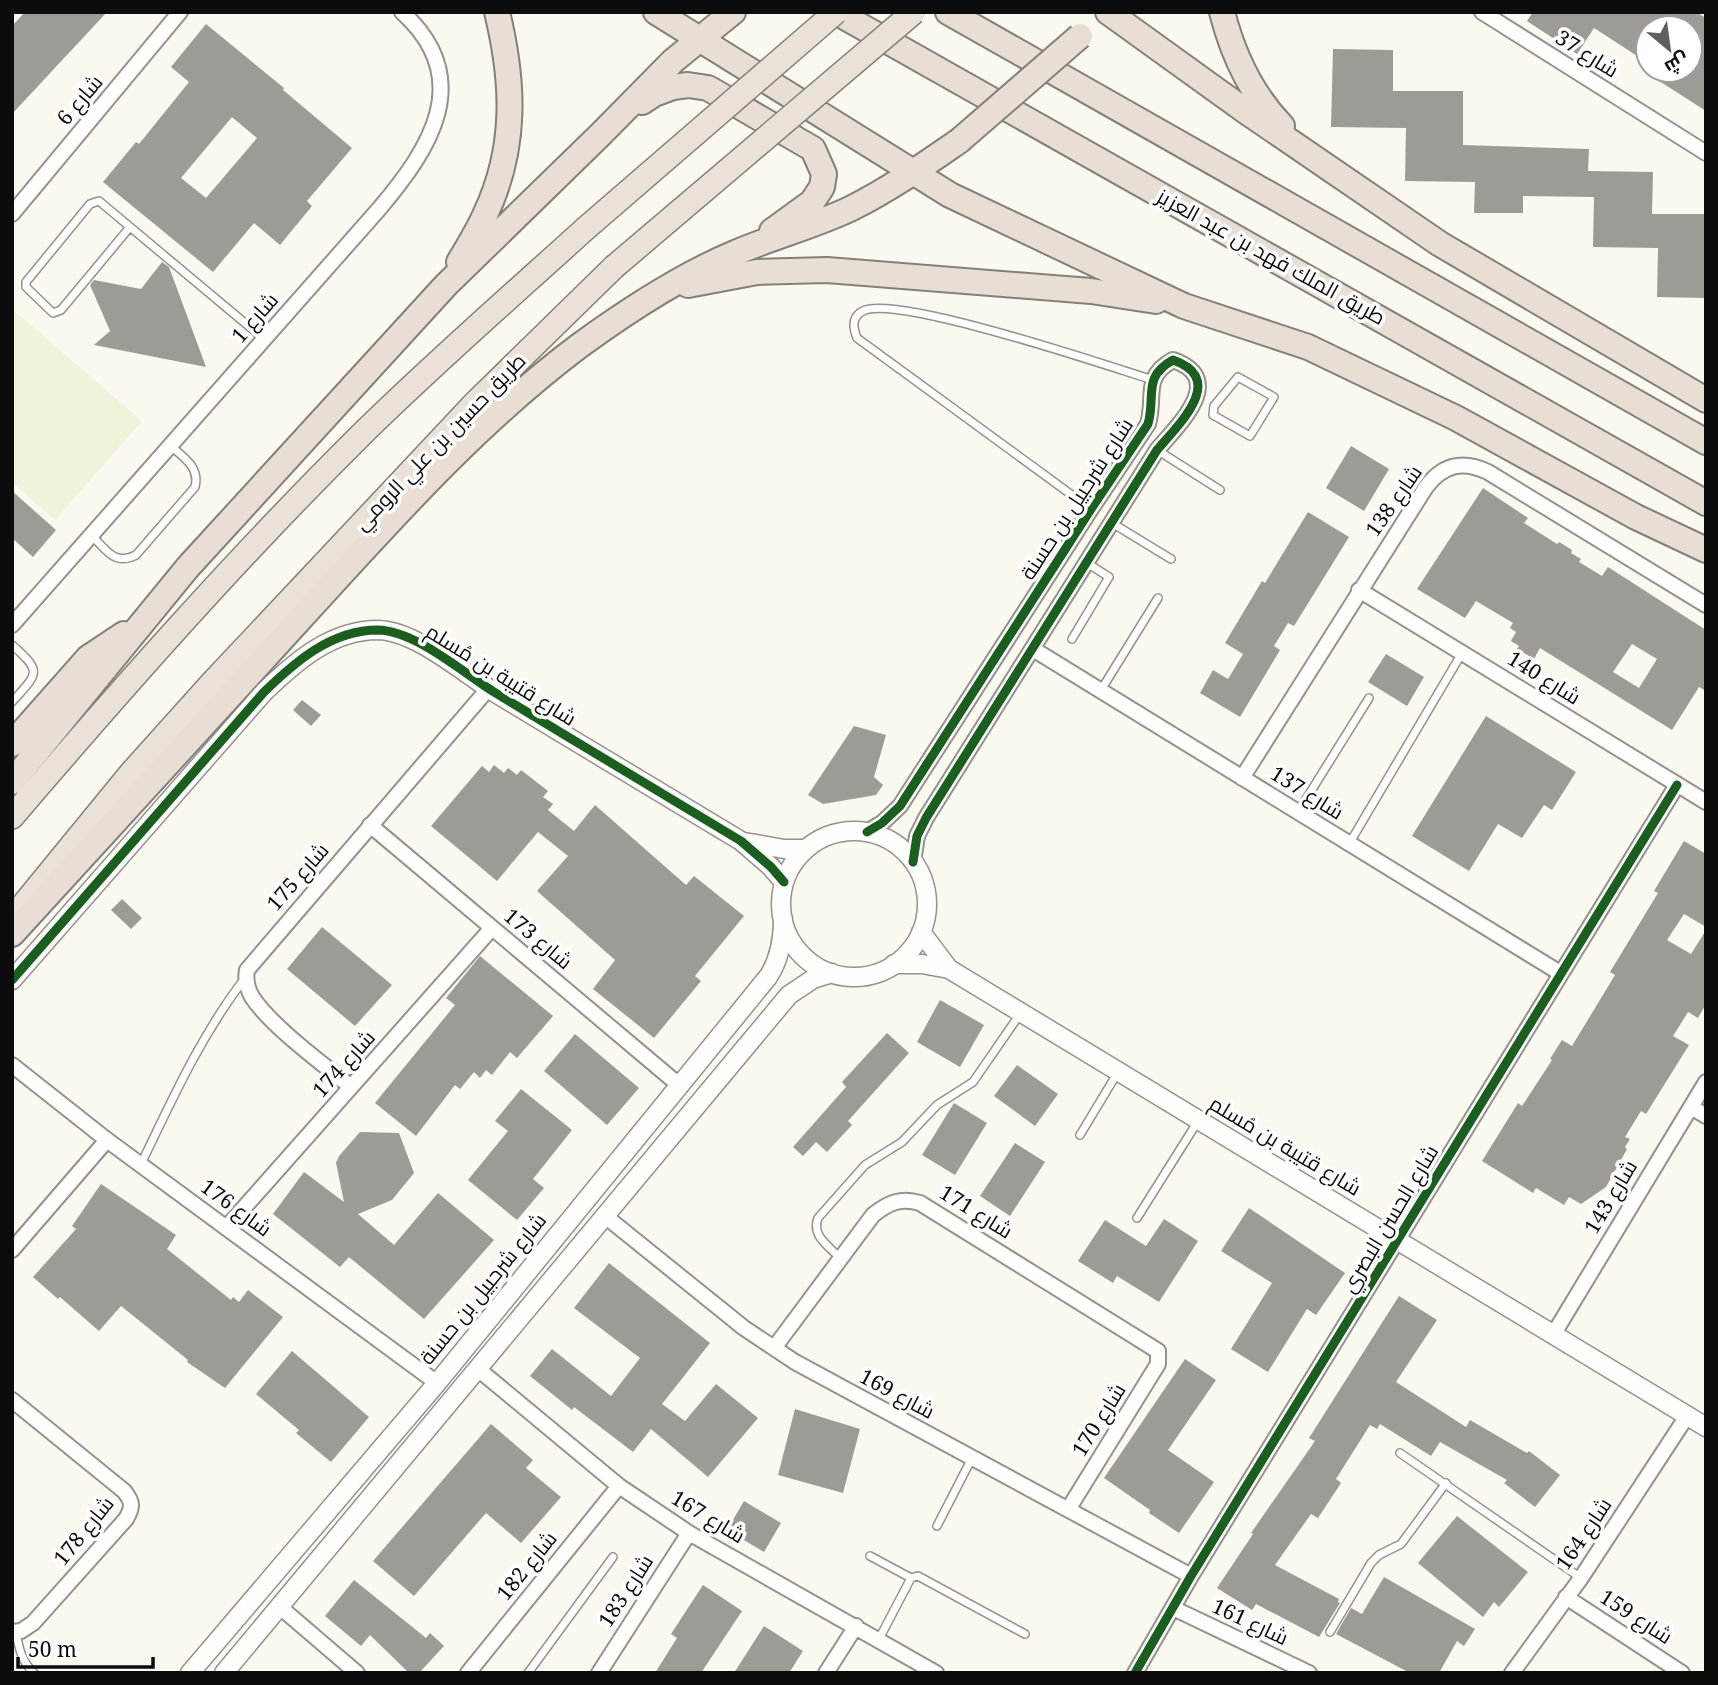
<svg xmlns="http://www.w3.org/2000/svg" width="1718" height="1685" font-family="'Noto Serif',Cairo,serif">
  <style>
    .pitch { fill: #edf4da }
    .building { fill: #9e9b96; fill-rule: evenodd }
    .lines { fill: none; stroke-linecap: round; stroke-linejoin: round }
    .service-casing { stroke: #94928f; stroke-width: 10 }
    .minor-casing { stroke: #94928f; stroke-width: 18 }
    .tertiary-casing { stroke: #94928f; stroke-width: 21 }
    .trunk-casing { stroke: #81807c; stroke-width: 26 }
    .motorway-casing { stroke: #81807c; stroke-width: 28 }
    .service { stroke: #fefefd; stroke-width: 7 }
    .minor { stroke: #fefefd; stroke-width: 14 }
    .tertiary { stroke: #fefefd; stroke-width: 18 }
    .trunk { stroke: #eae2d6; stroke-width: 23 }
    .motorway { stroke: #e9ded4; stroke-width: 24 }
    .trunk-bridge-casing { stroke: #81807c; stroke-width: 26; stroke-linecap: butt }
    .motorway-bridge-casing { stroke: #81807c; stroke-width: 28; stroke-linecap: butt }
    .trunk-bridge { stroke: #eae2d6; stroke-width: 23 }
    .motorway-bridge { stroke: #e9ded4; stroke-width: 24 }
    .cycleway-casing { stroke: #fff; stroke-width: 13 }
    .cycleway { stroke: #1b5e20; stroke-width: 9 }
    .labels { text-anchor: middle; stroke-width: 7; stroke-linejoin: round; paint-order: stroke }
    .street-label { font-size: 21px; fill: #0c0c0c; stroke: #fff }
  </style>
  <rect width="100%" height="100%" fill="#fbf8f0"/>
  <path class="pitch" d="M12 309 142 421 55 520 12 482Z"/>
  <path class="building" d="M25 12H107L12 114V26Z
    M1533 12H1696L1706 18V111L1642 70H1690V28H1648V63L1594 28 1577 54 1527 21Z
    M206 24 284 88 283 90 352 148 307 201 312 206 280 245 254 223 213 272 103 182 136 142 139 144 189 82 171 67ZM232 117 257 138 206 198 181 178Z
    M1333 49 1393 50V91H1463V145L1589 149 1588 171 1653 172 1652 214H1706V298L1657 297 1658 248 1593 247 1594 197 1523 196V213H1474L1475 182 1405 181 1406 128 1331 127Z
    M162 262 169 267 206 367 94 345 110 331 90 285 94 280 141 289Z
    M1351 446 1389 469 1364 511 1326 488Z
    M1483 488 1528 518 1524 523 1557 544 1559 542 1572 550 1571 553 1581 559 1579 562 1602 576 1608 567 1706 630V691L1699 687 1672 730 1540 648 1534 659 1517 649 1519 646 1511 641 1516 632 1510 628 1513 623 1476 601 1465 618 1417 589ZM1632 644 1657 659 1639 688 1613 672Z
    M12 491 56 530 33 557 12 538Z
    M1308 512 1349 537 1294 626 1288 623 1274 646 1280 650 1240 717 1200 693 1213 670 1228 679 1243 654 1225 643 1262 581 1265 583Z
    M1386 654 1424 677 1407 706 1368 682Z
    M302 700 321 715 311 726 293 710Z
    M1486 716 1576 772 1552 810 1544 805 1522 838 1498 824 1469 871 1412 836Z
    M854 726 886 735 874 777 883 785 876 795 823 804 808 795Z
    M494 765 504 773 508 768 517 775 521 770 548 791 543 797 553 804 548 810 574 831 595 805 686 885 694 876 744 916 695 976 701 981 654 1038 593 989 615 960 537 891 568 856 538 832 497 881 431 826 482 766 489 772Z
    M1684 841 1706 854V927L1684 914 1667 940 1691 954 1706 930V1004L1698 1018 1688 1012 1673 1036 1689 1045 1651 1106 1646 1114 1641 1111 1625 1137 1630 1139 1625 1147 1627 1149 1606 1187 1581 1204 1569 1197 1564 1205 1536 1188 1533 1193 1482 1161 1518 1103 1522 1106 1552 1060 1550 1059 1562 1040 1572 1046 1615 975 1610 972 1658 893 1654 891Z
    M122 899 142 918 131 929 111 910Z
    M322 927 392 985 355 1026 287 969Z
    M480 956 553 1016 517 1058 510 1052 492 1075 486 1070 480 1078 474 1072 460 1089 455 1085 416 1136 375 1103 455 1005 446 998Z
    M940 1000 984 1025 960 1067 917 1042Z
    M887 1033 909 1053 848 1121 852 1125 827 1152 816 1142 803 1156 793 1147 846 1087 842 1082Z
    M575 1034 639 1088 607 1125 544 1071Z
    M1017 1065 1058 1094 1035 1126 994 1096Z
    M521 1089 572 1130 533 1179 544 1188 517 1220 468 1180 508 1131 495 1121Z
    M954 1103 987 1123 955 1175 922 1155Z
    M360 1132 399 1133 414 1173 392 1200 358 1214 394 1245 438 1193 494 1240 424 1319 349 1257 340 1267 273 1214 304 1172 344 1202 336 1163 339 1156Z
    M1015 1143 1045 1162 1010 1216 980 1196Z
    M101 1184 176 1235 167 1249 231 1300 233 1297 239 1302 248 1290 283 1317 225 1388 187 1362 188 1360 121 1306 99 1331 60 1297 58 1299 33 1277 76 1229 72 1226Z
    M1249 1208 1345 1273 1316 1315 1307 1309 1268 1372 1231 1349 1272 1283 1221 1251Z
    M1164 1219 1198 1241 1159 1302 1117 1276 1113 1283 1078 1261 1105 1220 1146 1246Z
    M609 1263 710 1343 662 1404 685 1421 716 1384 758 1418 708 1477 651 1429 633 1452 574 1407 572 1410 530 1376 552 1349 611 1396 640 1358 574 1308Z
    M1399 1296 1437 1320 1396 1382 1466 1427 1470 1420 1527 1453 1529 1451 1560 1475 1535 1507 1504 1483 1507 1480 1440 1442 1431 1456 1380 1424 1377 1429 1370 1425 1336 1479 1341 1483 1318 1518 1311 1514 1275 1565 1339 1599 1338 1602 1340 1603 1319 1637 1256 1604 1252 1610 1217 1588 1253 1534 1251 1533 1315 1441 1309 1438Z
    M292 1351 369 1417 331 1462 296 1433 299 1430 256 1394Z
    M1185 1359 1216 1380 1168 1450 1214 1482 1179 1533 1149 1513 1150 1510 1104 1478Z
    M795 1409 860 1429 843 1493 778 1475Z
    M491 1424 533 1460 526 1468 561 1497 521 1543 486 1513 414 1596 373 1561Z
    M744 1501 781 1523 764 1552 727 1530Z
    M1457 1516 1528 1572 1499 1607 1494 1602 1483 1617 1418 1563Z
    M1384 1577 1475 1629 1464 1646 1457 1641 1439 1673H1410L1336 1634 1351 1608 1362 1614Z
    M354 1580 426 1638 430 1633 444 1646 419 1673H409L370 1635 361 1646 325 1616Z
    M703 1585 742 1611 701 1673H655L677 1638 671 1634Z
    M764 1626 803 1651 789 1673H734Z"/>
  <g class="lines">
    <g class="service-casing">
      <path id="service" d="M130 227 61 310 53 313 26 287V282L90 204 99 201 264 339
        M1238 377 1274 397 1250 436 1213 415 1214 406Z
        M1157 450 1220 490
        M1091 509 857 338C853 328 851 317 863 311 896 294 1108 366 1153 380
        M1112 523 1171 559
        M91 535C107 550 114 566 136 555L195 487C200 467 184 458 171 446
        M1072 639 1109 577 1087 563
        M12 645C43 672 38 673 12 702
        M1101 690 1158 598
        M1298 812 1369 698
        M1349 844 1462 653
        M1080 1135 1118 1072
        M141 1164C172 1100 201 1035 245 978
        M1137 1218 1198 1121
        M840 1258C829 1246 811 1236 818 1218L865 1165 902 1142 937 1105 973 1082 1020 1014
        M1400 1453 1581 1578
        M937 1526 972 1458
        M870 1556 911 1578 918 1576 1025 1634
        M16 1632C19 1648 21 1661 34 1673
        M1330 1632 1371 1563 1379 1555 1401 1544 1446 1483
        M879 1639 911 1578
        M528 1673 613 1557"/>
    </g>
    <g class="minor-casing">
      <path id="minor" d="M1482 12 1706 153
        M12 214 180 12
        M1359 590 1706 802
        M12 625 379 209C430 149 476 79 402 12
        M1033 649 1560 973
        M1242 778 1426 487C1443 464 1463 460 1488 472L1706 605
        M370 825 679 1085
        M867 832 882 823 900 806 1091 509 1148 424C1156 396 1142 377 1173 360 1228 379 1178 425 1157 450L926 818 917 836 913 862
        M12 1065 107 1140 437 1383
        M351 1087C322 1063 272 1027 252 997 247 988 245 980 247 970L488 689
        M1691 1107 1706 1116
        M605 1216 744 1328 795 1362 1191 1576
        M226 1228 492 928
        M12 1250 107 1140
        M1553 1335 1706 1082
        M774 1348 873 1215C888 1203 901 1197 920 1203L1158 1351V1364L1069 1508
        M478 1369 619 1486 689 1533 936 1673
        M12 1400 124 1491C133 1502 133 1507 126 1519L33 1623 21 1631 12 1632
        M1566 1597 1682 1673
        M280 1607 357 1673
        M1173 1608 1309 1673
        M468 1673 619 1486
        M599 1673 689 1533
        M826 1673 856 1626
        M1135 1673 1191 1576 1677 785
        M1512 1673 1581 1578 1687 1416"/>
    </g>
    <g class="tertiary-casing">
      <path id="tertiary" d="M781 904a73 73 0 1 1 146 0a73 73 0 1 1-146 0Z
        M744 842 784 849H806
        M921 932 949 969
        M894 964H922L949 969 1706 1427
        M12 980 264 692C295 662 331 630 378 630 416 631 462 672 494 692 576 742 658 791 741 841L771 867 784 882
        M190 1673 437 1383 768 977C780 959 783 940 783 919
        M224 1673 789 995 813 979 832 973"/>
    </g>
    <g class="trunk-casing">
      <path id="trunk" d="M12 817C124 686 237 558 359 437 432 365 509 298 585 229
        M14 916 131 773 211 684 476 402 614 267"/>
    </g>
    <g class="motorway-casing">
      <path id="motorway" d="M656 12 950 195 1184 306 1308 347 1456 418 1636 517 1706 550
        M836 12 1706 503
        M948 12 1706 442
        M1108 12 1244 110 1440 244 1706 400
        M1222 12C1233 55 1251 94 1282 126
        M642 102 654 94 673 87 688 85 708 88 813 149 824 174 822 187 812 202 772 231
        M459 262C468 247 478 231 485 215 517 148 514 82 497 12
        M688 285 757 272 827 270 1091 291 1156 301
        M12 744 88 658 124 634
        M12 782 188 567 446 285 601 134 673 61 733 12
        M12 934C108 829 204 724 301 618 388 523 474 425 579 346 627 311 680 276 735 253 774 236 815 226 852 208 890 189 924 165 959 141"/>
    </g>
    <use href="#service" class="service"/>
    <use href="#minor" class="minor"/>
    <use href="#tertiary" class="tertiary"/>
    <use href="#trunk" class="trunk"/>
    <use href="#motorway" class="motorway"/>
    <g class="trunk-bridge-casing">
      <path id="trunk-bridge" d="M585 229 836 12
        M614 267 914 12"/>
    </g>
    <g class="motorway-bridge-casing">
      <path id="motorway-bridge" d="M959 141 1080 36"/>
    </g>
    <use href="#trunk-bridge" class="trunk-bridge"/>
    <use href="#motorway-bridge" class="motorway-bridge"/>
    <g class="cycleway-casing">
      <path id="cycleway" d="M867 832 882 823 900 806 1091 509 1148 424C1156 396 1142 377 1173 360 1228 379 1178 425 1157 450L926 818 917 836 913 862
        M12 980 264 692C295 662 331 630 378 630 416 631 462 672 494 692 576 742 658 791 741 841L771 867 784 882
        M1135 1673 1191 1576 1677 785"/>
    </g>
    <use href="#cycleway" class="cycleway"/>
  </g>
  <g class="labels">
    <g class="street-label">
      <text transform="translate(1587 54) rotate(32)" y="7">شارع 37</text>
      <text transform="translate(80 100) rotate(-50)" y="7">شارع 6</text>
      <text transform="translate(1271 257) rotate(29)" y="7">طريق الملك فهد بن عبد العزيز</text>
      <text transform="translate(255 318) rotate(-49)" y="7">شارع 1</text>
      <text transform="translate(440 442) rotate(-46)" y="7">طريق حسين بن علي الرومي</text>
      <text transform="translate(1077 499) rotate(-57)" y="7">شارع شرحبيل بن حسنة</text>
      <text transform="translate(1394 501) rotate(-55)" y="7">شارع 138</text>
      <text transform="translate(501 675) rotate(32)" y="7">شارع قتيبة بن مُسلم</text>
      <text transform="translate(1544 678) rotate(32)" y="7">شارع 140</text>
      <text transform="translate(1307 793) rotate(32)" y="7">شارع 137</text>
      <text transform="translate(298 877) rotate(-49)" y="7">شارع 175</text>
      <text transform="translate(538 939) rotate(40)" y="7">شارع 173</text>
      <text transform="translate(344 1064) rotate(-48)" y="7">شارع 174</text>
      <text transform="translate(1285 1146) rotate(31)" y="7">شارع قتيبة بن مُسلم</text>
      <text transform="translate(1611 1197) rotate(-59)" y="7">شارع 143</text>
      <text transform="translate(236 1208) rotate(36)" y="7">شارع 176</text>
      <text transform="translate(976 1212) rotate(32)" y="7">شارع 171</text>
      <text transform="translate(1390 1219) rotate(-59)" y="7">شارع الحسن البصري</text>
      <text transform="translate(483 1289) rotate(-51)" y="7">شارع شرحبيل بن حسنة</text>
      <text transform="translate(897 1394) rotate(28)" y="7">شارع 169</text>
      <text transform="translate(1099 1420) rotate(-58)" y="7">شارع 170</text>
      <text transform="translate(708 1517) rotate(31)" y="7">شارع 167</text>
      <text transform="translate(84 1531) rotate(-51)" y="7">شارع 178</text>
      <text transform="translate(1584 1534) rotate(-56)" y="7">شارع 164</text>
      <text transform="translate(527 1566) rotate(-51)" y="7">شارع 182</text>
      <text transform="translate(626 1591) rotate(-57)" y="7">شارع 183</text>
      <text transform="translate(1636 1617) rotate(33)" y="7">شارع 159</text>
      <text transform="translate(1250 1622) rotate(25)" y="7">شارع 161</text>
    </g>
  </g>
  <rect width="1718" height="1685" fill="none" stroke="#0c0c0c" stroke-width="28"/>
  <g transform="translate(1669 49) rotate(151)"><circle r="33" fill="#ffffff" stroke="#9e9e9e" stroke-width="2"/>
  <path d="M0-5L12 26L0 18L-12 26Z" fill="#605f5c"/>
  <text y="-10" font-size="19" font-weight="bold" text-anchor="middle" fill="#0c0c0c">ش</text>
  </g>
  <path d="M18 1657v10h135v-10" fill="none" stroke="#0c0c0c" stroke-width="3.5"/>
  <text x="28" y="1657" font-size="21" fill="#0c0c0c" stroke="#ffffff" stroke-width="5" paint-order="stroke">50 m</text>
</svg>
